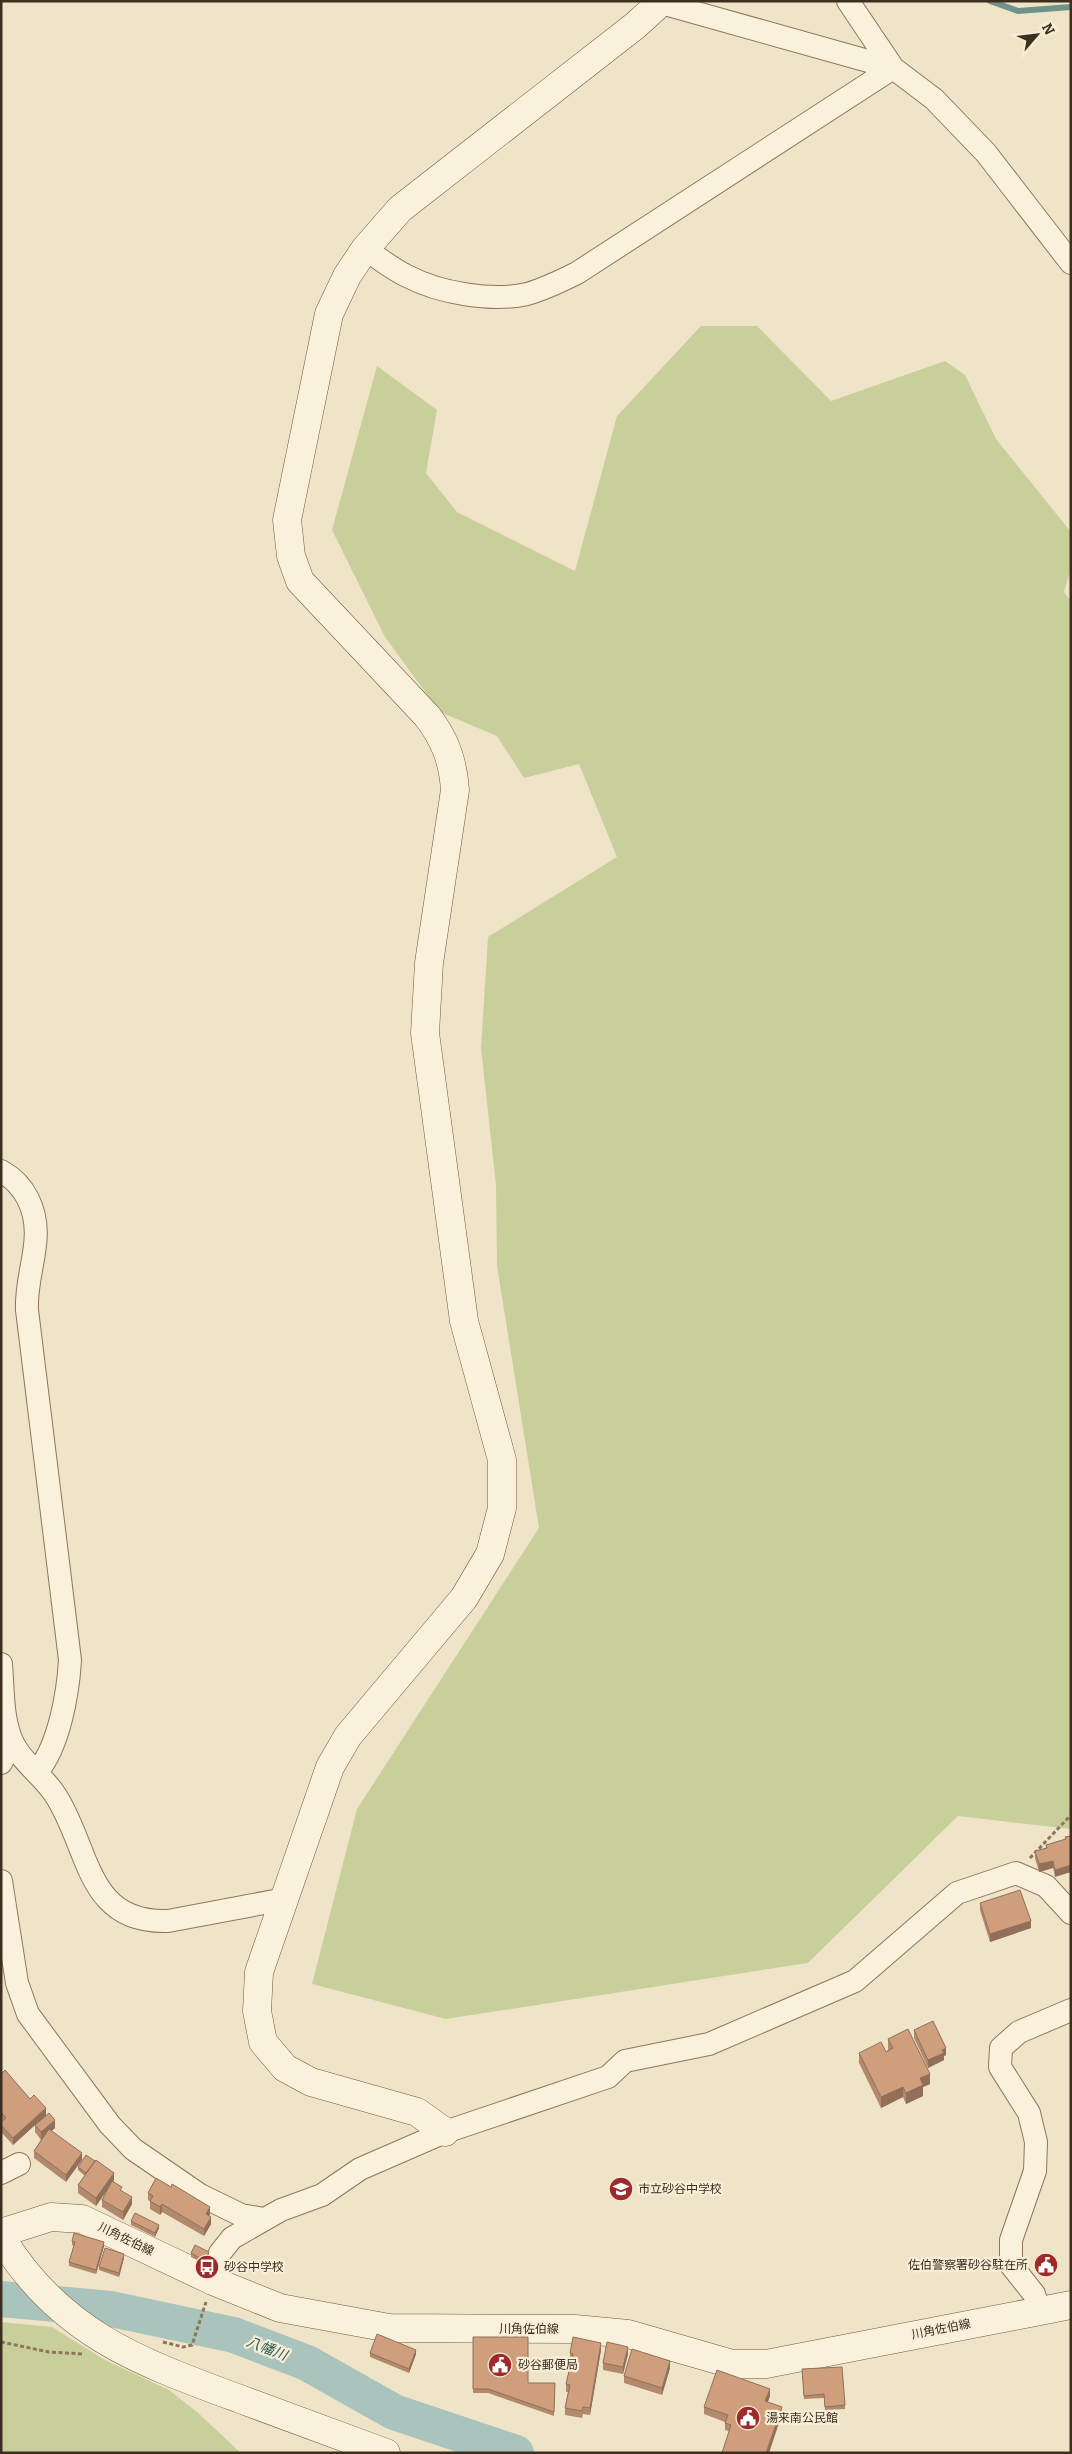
<svg xmlns="http://www.w3.org/2000/svg" width="1072" height="2454" font-family="Bitter,'Noto Sans JP',serif">
  <style>
    .green { fill: #c9cf9b }
    .lines { fill: none; stroke-linecap: round; stroke-linejoin: round }
    .stream { stroke: #6f938a; stroke-width: 6 }
    .river { stroke: #a9c4bc; stroke-width: 36 }
    .street-casing { stroke: #8d765c; stroke-width: 24 }
    .secondary-casing { stroke: #6f573f; stroke-width: 29 }
    .path { stroke: #8d765c; stroke-width: 3; stroke-dasharray: 4 2.5; stroke-linecap: butt }
    .street { stroke: #faf1dc; stroke-width: 22 }
    .secondary { stroke: #faf1dc; stroke-width: 28 }
    .wall { fill: #b2896c }
    .shaded-wall { fill: #916f58 }
    .building { fill: #cf9f7d; stroke: #916f58 }
    .labels { text-anchor: middle; stroke-width: 4.5; stroke-linejoin: round; paint-order: stroke }
    .poi-label { font-size: 12px; fill: #3d2e20; stroke: #f7eed8; text-anchor: start }
    .street-label { font-size: 12px; fill: #3d2e20; stroke: #f7eed8 }
    .water-label { font-size: 14px; font-style: italic; fill: #2f5d5a; stroke: #f7eed8 }
  </style>
  <rect width="100%" height="100%" fill="#f0e4c8"/>
  <path class="green" d="M701 326H757L831 401 945 361 965 375 996 439 1071 532V569L1064 592 1071 601V1829L958 1816 808 1963 446 2019 312 1984 357 1809 539 1528 497 1266 496 1185 481 1048 488 937 617 857 579 764 524 778 497 736 440 712 385 637 332 530 377 366 437 410 426 473 457 512 575 571 617 416Z
    M1 2322 52 2327 105 2360 169 2390 197 2412 241 2453H1Z"/>
  <g class="lines">
    <path class="stream" d="M990 1 1018 11 1071 7"/>
    <path class="river" d="M1 2299 111 2309 234 2335 307 2363 394 2412 516 2453"/>
    <g class="street-casing">
      <path id="street" d="M654 1 893 68 934 99 986 153 1071 263
        M365 249C379 258 392 269 407 276 439 293 492 302 527 294 545 289 561 281 577 273L893 68 848 1
        M1 1171C12 1177 22 1187 28 1199 47 1237 25 1271 27 1310L70 1660C68 1694 59 1746 37 1772
        M1 1664C3 1687 2 1714 10 1736 18 1760 43 1775 56 1796 90 1849 86 1924 168 1921L285 1899
        M1 1763 12 1742
        M1 1881 17 1983 28 2014 110 2125 133 2149 200 2195 241 2215 264 2219
        M1 2173 19 2164
        M207 2278 220 2253 232 2238 281 2210 322 2195 360 2169 445 2132 608 2077 625 2061 709 2044 855 1981 957 1893 1016 1873 1046 1886 1071 1913
        M1039 2310 1034 2294 1011 2265V2240L1035 2171 1036 2142 1029 2113 1000 2067 1001 2048 1019 2032 1071 2010"/>
    </g>
    <g class="secondary-casing">
      <path id="secondary" d="M445 2132 417 2112 311 2082 285 2068 263 2042 257 2011 259 1972 330 1767 348 1736 464 1598 490 1554 502 1508V1460L464 1321 425 1033 429 963 455 790C453 761 445 739 427 716L300 581 291 556 287 520 329 314 347 276 365 249 400 209 636 25 660 3
        M1 2233 51 2217 82 2219 213 2281 280 2308 389 2328 575 2329 628 2334 732 2364H766L1071 2305
        M1 2237C60 2334 140 2362 240 2399 289 2417 338 2435 386 2453"/>
    </g>
    <path class="path" d="M1030 1858 1071 1815
      M1 2342 49 2352 82 2354
      M163 2342 183 2347 192 2345 206 2302"/>
    <use href="#street" class="street"/>
    <use href="#secondary" class="secondary"/>
  </g>
  <path class="wall" d="M1071 1836 1055 1877 1053 1868 1039 1872 1035 1858V1851L1046 1848V1845L1065 1839V1837Z
    M980 1903 1031 1928 990 1942 980 1910Z
    M914 2030 946 2055 944 2056V2060L928 2068 914 2038Z
    M888 2039 930 2084 923 2087V2096L906 2104 903 2097 881 2108 859 2063V2053L886 2052 888 2050Z
    M1 2074 30 2099 46 2115 55 2128 51 2131 82 2153 66 2182 34 2158V2151L42 2138 41 2140 35 2132V2125L13 2145 1 2132V2122L2 2121 1 2120Z
    M78 2167 114 2180 113 2181 122 2191 132 2204 123 2220 102 2207V2200L108 2189 96 2206 78 2193V2185L85 2176 78 2170Z
    M148 2193 210 2214 209 2216 211 2224 204 2236 162 2212 160 2215 150 2209V2201L148 2200Z
    M131 2221 159 2228 155 2237 131 2225Z
    M72 2241 104 2246 96 2274 69 2266V2262L74 2246 72 2245Z
    M191 2253 209 2256 205 2264 191 2257Z
    M124 2258 119 2277 99 2270V2267Z
    M473 2337 528 2383H555L554 2416 488 2393H473Z
    M601 2350 590 2415 583 2414 582 2418 565 2415V2408L568 2392H566V2384L571 2361 570 2360V2353Z
    M370 2353 416 2354 409 2373 370 2357Z
    M628 2354 623 2374 603 2370V2363Z
    M670 2368 662 2395 624 2383V2376Z
    M802 2369 845 2405V2409L825 2410 824 2398 804 2399Z
    M770 2396 768 2402 782 2414 729 2431 725 2430V2422L704 2414V2407Z"/>
  <path class="shaded-wall" d="M1053 1861V1868L1039 1872V1864Z
    M1071 1865V1872L1055 1877V1870Z
    M1031 1921V1928L990 1942V1934Z
    M946 2048V2055L944 2056V2060L928 2068V2060L942 2050Z
    M930 2074V2084L923 2087V2096L906 2104V2093L920 2078Z
    M903 2087V2097L881 2108V2097Z
    M46 2108V2115L13 2145V2138Z
    M55 2120V2128L41 2140V2132Z
    M82 2153V2160L66 2182V2175Z
    M114 2173V2180L96 2206V2198Z
    M132 2197V2204L123 2220V2212Z
    M162 2204V2212L160 2215V2207Z
    M210 2207V2214L206 2221V2214Z
    M211 2217V2224L204 2236V2229Z
    M159 2225V2228L155 2237V2233Z
    M104 2242V2246L96 2274V2270Z
    M209 2252V2256L205 2264V2261Z
    M124 2254V2258L119 2277V2273Z
    M601 2343V2350L590 2415V2408Z
    M628 2347V2354L623 2374V2367Z
    M416 2350V2354L409 2373V2369Z
    M670 2361V2368L662 2395V2388Z
    M770 2389V2396L765 2408V2401Z
    M782 2407V2414L769 2453H766Z"/>
  <path class="building" d="M1071 1836V1865L1055 1870 1053 1861 1039 1864 1035 1851 1047 1848 1046 1845 1066 1839 1065 1837Z
    M1020 1890 1031 1921 990 1934 980 1903Z
    M933 2021 946 2048 942 2050 944 2053 928 2060 914 2030Z
    M908 2029 930 2074 920 2078 923 2085 906 2093 903 2087 881 2097 859 2053 881 2042 886 2052 893 2048 888 2039Z
    M5 2070 30 2099 34 2095 46 2108 13 2138 1 2125V2122L6 2118 1 2112V2074Z
    M49 2113 55 2120 41 2132 35 2125Z
    M49 2129 82 2153 66 2175 34 2151Z
    M86 2155 95 2161 86 2173 78 2167Z
    M96 2160 114 2173 96 2198 78 2185Z
    M156 2178 171 2187 172 2184 210 2207 206 2214 211 2217 204 2229 162 2204 160 2207 150 2201 153 2196 148 2193Z
    M112 2181 122 2187 120 2190 132 2197 123 2212 102 2200Z
    M135 2213 159 2225 155 2233 131 2221Z
    M74 2233 104 2242 96 2270 69 2262 75 2242 72 2241Z
    M195 2245 209 2252 205 2261 191 2253Z
    M105 2248 124 2254 119 2273 99 2267Z
    M377 2334 416 2350 409 2369 370 2353Z
    M473 2337H528V2383H555L554 2412 488 2389H473Z
    M573 2337 601 2343 590 2408 583 2407 582 2411 565 2408 570 2385 566 2384 573 2354 570 2353Z
    M607 2342 628 2347 623 2367 603 2363Z
    M632 2349 670 2361 662 2388 624 2376Z
    M842 2367 845 2405 825 2407 824 2394 804 2396 802 2369Z
    M717 2370 770 2389 765 2401 782 2407 766 2453H722L731 2425 725 2423 728 2415 704 2407Z"/>
  <defs>
    <g id="school-disc" transform="scale(1.25)"><circle r="9.5" fill="#9e2a2b" stroke="#f7eed8"/><path d="M0-5L7-2L0 1L-7-2ZM-4 1L0 2.5L4 1V4Q0 6-4 4Z" fill="#fff"/></g>
    <g id="civic-disc" transform="scale(1.25)"><circle r="9.5" fill="#9e2a2b" stroke="#f7eed8"/><path d="M-.6-6.5H3V-4.5H.6V-3L4-1V1h2V6H-6V1h2V-1L-.6-3ZM-1.2 2.5V6h2.4V2.5Z" fill="#fff"/></g>
    <g id="bus-disc" transform="scale(1.25)"><circle r="9.5" fill="#9e2a2b" stroke="#f7eed8"/><path d="M-5-6H5V4H4V6H2V4H-2V6H-4V4H-5ZM-3.5-4V0h7V-4ZM-3.5 1.2v1.5H-2V1.2ZM2 1.2v1.5H3.5V1.2Z" fill="#fff"/></g>
  </defs>
  <g fill-rule="evenodd">
    <use href="#school-disc" x="621" y="2189"/>
    <use href="#civic-disc" x="1046" y="2265"/>
    <use href="#bus-disc" x="207" y="2267"/>
    <use href="#civic-disc" x="500" y="2365"/>
    <use href="#civic-disc" x="748" y="2418"/>
  </g>
  <g class="labels">
    <g class="poi-label">
      <text x="638" y="2193">市立砂谷中学校</text>
      <text x="1028" y="2269" text-anchor="end">佐伯警察署砂谷駐在所</text>
      <text x="224" y="2271">砂谷中学校</text>
      <text x="518" y="2369">砂谷郵便局</text>
      <text x="766" y="2422">湯来南公民館</text>
    </g>
    <g class="street-label">
      <text transform="translate(126 2239) rotate(26)" y="4">川角佐伯線</text>
      <text x="529" y="2333">川角佐伯線</text>
      <text transform="translate(941 2329) rotate(-11)" y="4">川角佐伯線</text>
    </g>
    <g class="water-label">
      <text transform="translate(267 2348) rotate(21)" y="5">八幡川</text>
    </g>
  </g>
  <rect width="1072" height="2454" fill="none" stroke="#3d2e20" stroke-width="5"/>
  <g transform="translate(1037 35) rotate(62)" stroke="#f7eed8" stroke-width="4" paint-order="stroke">
  <path d="M0-4L9 19L0 12L-9 19Z" fill="#3d2e20"/>
  <text y="-8" font-size="14" font-weight="bold" text-anchor="middle" fill="#3d2e20">N</text>
  </g>
</svg>
